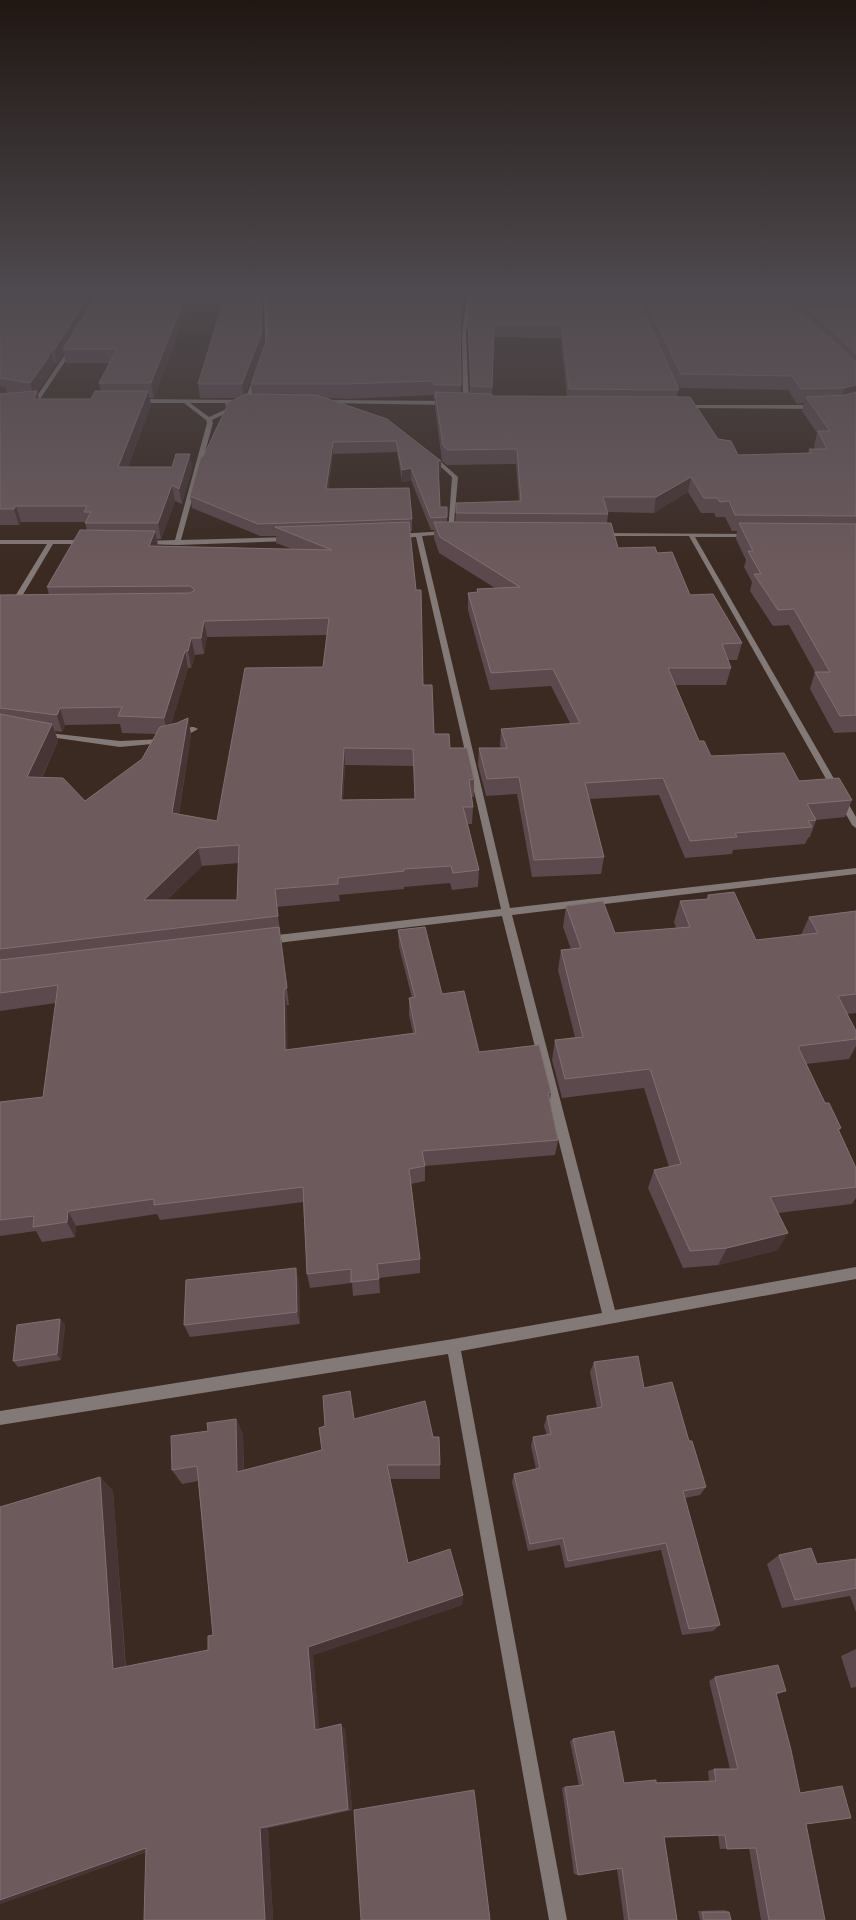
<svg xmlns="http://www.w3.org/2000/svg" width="856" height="1920" font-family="Ubuntu,sans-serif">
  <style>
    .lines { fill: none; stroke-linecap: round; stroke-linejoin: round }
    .service { fill: #837977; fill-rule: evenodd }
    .minor { fill: #837977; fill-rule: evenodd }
    .wall { fill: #5b494d; fill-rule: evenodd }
    .shaded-wall { fill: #473535 }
    .building { fill: #6c5a5d; stroke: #817072; fill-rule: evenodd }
  </style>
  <rect width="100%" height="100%" fill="#3a2a22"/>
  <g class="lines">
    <path class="service" d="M432 454 458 477 453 534 448 533 452 477 430 457V455Z"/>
    <path class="minor" d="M264 296H268L269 346 267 352 265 353 263 352 265 346Z
      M467 296H471L466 333 469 403 466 405 463 403 462 333Z
      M70 347 74 348 38 402 26 401 28 398 35 399Z
      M254 376 258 377 249 402 212 420 213 423 181 540 289 537 292 539 289 541 177 545 141 544V542L143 541 175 540 207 423 206 420 184 403H138L135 401 138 399 245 400ZM190 403H240L209 417Z
      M326 400 449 401 452 403 449 405 324 403 323 402Z
      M683 405H816L819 407 816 409 681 408 680 407Z
      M446 531 448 532V534L422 536 510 908 856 868V874L512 915 615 1310 856 1267V1279L461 1351 567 1920H549L448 1354 0 1425V1411L453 1339 602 1313 502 916 269 944 264 940 269 936 501 909 416 537 398 538 395 536 398 534Z
      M599 533 751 534V536L749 537H695L856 817V828L852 825 689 536H601L598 534Z
      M0 540H86L89 542 86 544H53L18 603 21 606 18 608 11 603 47 544H0Z
      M191 727H194L198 729 182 738H179L175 736Z
      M40 732 120 741 163 739 167 741 163 743 120 747 43 736 39 734Z"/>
  </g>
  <path class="wall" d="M0 296H192L154 398H150L151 405 128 467 192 469 182 504 175 501 161 539H157L158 546 292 549 276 543V536H260L192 508 190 496 203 457 226 408 225 404 237 398H200L198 384 262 296 263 346 245 394H252L251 384 269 332 465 296 461 330V393H470L468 333V320L472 296H856V732L834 733 810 689 815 672 789 625 773 626 750 591 752 582 744 567 746 560 736 539 737 531H732L725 517H716L714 513H701L688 492 654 513 608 512V514L607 523 618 548 657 553 690 595 742 643 737 660H728L731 668 726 685H675L699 741 711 756 799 781 852 800 845 817 816 820 810 837 808 838 805 844 733 850 732 854 685 858 659 795 590 799 604 857 601 874 532 877 517 794 486 796 478 765 479 748H501L500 745 501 729 570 723 551 686 490 690 468 610V593H477V589L495 588 439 553 434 538V530H431L411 480 402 482 397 452 333 454 328 489 412 519V531H410L423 685 434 734 450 748 474 779V797H471L473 807 472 824H468L479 870 478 887 452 890 450 883 404 887V889L339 895 340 901 277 907 289 1005H287V1050L413 1033 409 1015V998H412L399 947 398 930 442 994 479 1052 551 1092 550 1101 558 1140 555 1155 425 1166V1181L411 1184 420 1259V1273L379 1278 380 1293 353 1296 352 1283 310 1288 307 1274 303 1202 160 1220 157 1214 76 1226 75 1237 42 1242 36 1231 0 1236V1102L43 1097 56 1003 0 1011V595H49L47 587 87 530 85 523V522H21L19 525H0ZM494 337 561 338 567 397 492 396ZM64 353 66 363H110L99 383 101 391 91 399H39L37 392 51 372 54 363H57ZM678 388 788 390 797 404 804 403 802 411 817 433 814 446 815 449H809L808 453 738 455 718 439 677 397ZM433 395 434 399H435V407L442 461 447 465 516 464 519 501 456 513 455 522H447V507H440L438 473 441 472 387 419 327 398 346 399ZM327 635 323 667 217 821 179 814 191 735 188 718 177 723 171 725 188 668H191L195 655 204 654 207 637ZM120 724 122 733 156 734 142 759 85 801 42 778 58 741 55 731 62 732 65 725ZM345 765 414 766 415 799 343 800ZM239 863 237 900H167L202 866Z
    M708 895 756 940 801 935 809 917 856 911V1013L847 1014 856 1031V1046L849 1059 806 1064 825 1103 841 1128 839 1131 856 1168V1198L852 1204 778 1213V1250L718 1265 683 1268 648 1188 654 1170 669 1167 644 1088 562 1098 552 1060 555 1040 575 1037 558 970 561 950 571 949 563 927 566 906 615 933 676 928 674 922 680 901 706 899Z
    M299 1281 300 1324 190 1337 184 1325Z
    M60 1319 65 1325 61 1360 18 1367 13 1361Z
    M594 1362 644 1388 689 1441 706 1487 700 1495 685 1498 720 1625 713 1631 682 1635 661 1550 565 1568 560 1545 528 1551 512 1482 514 1474 536 1469 531 1446 533 1437 547 1435 544 1426 547 1416 597 1408 590 1372Z
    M353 1407 354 1419 433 1437 440 1465V1479H390L408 1563 463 1595 462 1605 313 1655 319 1729H345L352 1810 268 1828 273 1920H144L146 1852 0 1904V1507L100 1477 113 1491 126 1667 208 1650 213 1635 198 1481 182 1484 172 1470 208 1431 236 1419 243 1434 244 1471 322 1450 325 1426Z
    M779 1555 817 1564 856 1559V1612L850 1596 782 1608 767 1564Z
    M856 1649V1687L851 1688 841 1656Z
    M715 1677 786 1691 776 1695 800 1793 842 1786 806 1824 825 1920H761L749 1848 720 1849 718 1835 664 1837 677 1920H624L617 1869 578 1875 574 1874 562 1788 565 1787 579 1786 570 1741 573 1739 624 1783 709 1781 708 1771 714 1769H730L709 1681Z
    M725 1910 729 1912 731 1920H700L698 1911Z"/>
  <path class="shaded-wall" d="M89 296H99L63 349 64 353 57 363 54 350Z
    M185 296H192L154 398 151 383Z
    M261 296H263H262L263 346 244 398 242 384Z
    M464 296H465L460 333V319Z
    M51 350 54 363 51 372 37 392 41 405 34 399V397L30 383Z
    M856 385V399L840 402 844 388Z
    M5 386 9 400 0 402V387Z
    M148 391 151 405 122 482 118 467Z
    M333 442V454L327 501 326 489Z
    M190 454 192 469 182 504 179 489Z
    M438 461H441V472L438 473Z
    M411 468V480L402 482V470Z
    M691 477 688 492 654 513 656 497Z
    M172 485 175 501 161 539 158 523Z
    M16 506 21 522 19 525 14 509Z
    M155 531 158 547 149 546Z
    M204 621 207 637 204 654 201 638Z
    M191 638 195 655 191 668 188 651Z
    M185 651 188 668 168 735 164 718Z
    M60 708 65 725 62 732 57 715Z
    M188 718 191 735 176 831 172 813Z
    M52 724 58 741 34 794 27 777Z
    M344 748 345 765 342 818 341 800Z
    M198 848 202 866 149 917 144 900Z
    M279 927 282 944 289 1005 287 988Z
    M284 989 287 1005 288 1067 285 1050Z
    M68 1211 76 1226 75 1237 67 1222Z
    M788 1233 778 1250 718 1265 727 1248Z
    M296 1268 299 1281 300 1324 297 1312Z
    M60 1319 65 1325 61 1360 57 1354Z
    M236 1419 243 1434 244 1486 237 1472Z
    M100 1477 113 1491 126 1676 113 1669Z
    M463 1595 462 1605 313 1655 320 1735 315 1730 308 1647Z
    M341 1724 345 1729 352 1810 348 1809Z
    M260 1828H268L273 1920H265Z
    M159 1847 0 1904V1900L146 1848Z"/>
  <path class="building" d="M0 296H89L54 350H51L48 358 30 383 0 378Z
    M96 296H185L151 383H99L117 349H63Z
    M225 296H261L262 332 242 384H198Z
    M269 296H464L460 319 461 385H434L433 381 345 384H251L269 332Z
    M472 296H637L679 390 569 389 562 325 494 324 492 387 471 386 468 320Z
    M644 296H783L856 362V385L844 388 801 389 792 376 681 374Z
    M794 296H856V300H854L856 302V303H803Z
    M856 307V354L810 309Z
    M37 391 34 399H91L95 391H148L118 467H172L176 454H190L179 489 172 485 158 523H85L91 512H84L87 506H16L14 509H0V394Z
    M435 392 492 394V396L690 397 718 439 731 441 738 455 812 453 809 449H827L818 431H830L806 397 845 395 856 392V516L735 515 729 501 720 502 717 498H704L691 477 656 497H603L608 514 456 513V503L521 501 517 449 447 450 443 445Z
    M246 394 316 395 387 419 441 461H438L440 507H447V517L431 518 411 468 402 470 396 441 333 442 326 489 409 488 412 519 258 524 190 496 201 457H203L228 404H225Z
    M409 522 416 590H421L423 685H432L434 734H449L450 748H467L474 779 469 780 473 807H463L479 870 453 873 451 866 404 869V871L338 878V884L275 889 278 916 0 949V714L52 724 27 777 63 778 85 801 142 759 160 727 177 723 188 718 172 813 217 821 245 668 323 667 329 618 204 621 201 638H191L188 651H185L164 718 118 716 122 707 60 708 57 715 0 708V595L190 593 195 590 190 586 47 587 80 530 155 531 149 546 332 550 275 527ZM344 748 413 749 415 799 341 800ZM239 845 237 900H144L198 848Z
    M434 522 611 523 618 548 655 547 657 553 672 552 690 595 713 594 742 643 722 644 731 668H668L699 741H704L711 756 784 753 799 781 839 778 852 800 807 804 816 820 808 821 812 827 735 833 737 837 690 841 663 778 585 783 604 857 534 860 519 777 487 779 479 748H507L501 729 580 723 553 669 491 673 468 593 478 592 477 589 520 587 440 537Z
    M739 523 856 524V715L840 716 815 672H830L794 609 778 610 754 574H761L748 551H753Z
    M734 892 756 940 818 933 809 917 856 911V994L838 996 856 1031V1039L799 1046V1049L825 1103H829L841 1128 838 1129 856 1168V1187L770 1197 788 1233 727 1248 690 1251 654 1170 681 1164 650 1069 565 1079 555 1040 583 1037 561 950 581 948 566 906 603 901 615 933 690 927 680 901 709 899 708 895Z
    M279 927 287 988 284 989 285 1050 416 1033 409 998 415 997 398 930 425 927 442 994 464 991 479 1052 539 1045 551 1092 548 1093 558 1140 422 1151 425 1166 409 1169 420 1259 377 1264 379 1279 351 1282V1269L307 1274 303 1187 154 1205V1199L68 1211 67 1222 33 1227 34 1216 0 1220V1102L43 1097 58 985 0 993V960Z
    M296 1268 297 1312 184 1325 186 1280Z
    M60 1319 57 1354 13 1361 17 1325Z
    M638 1356 644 1388 672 1382 689 1441H692L706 1487 683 1491 720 1625 689 1629 666 1543 568 1561 563 1538 530 1544 514 1474 540 1468 533 1437 551 1434 547 1416 602 1407 594 1362Z
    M350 1391 354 1419 425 1401 433 1437H439L440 1465H387L408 1563 450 1549 463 1595 308 1647 315 1730 341 1724 348 1809 260 1828 265 1920H144L146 1848 0 1900V1507L100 1477 113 1669 208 1650V1636L213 1635 197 1466 172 1470 171 1436 208 1431 207 1423 236 1419 237 1472 322 1450 319 1428 325 1426 323 1396Z
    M811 1548 817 1564 856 1559V1588L795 1600 779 1555Z
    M778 1665 786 1691 776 1693 791 1750 800 1793 842 1786 851 1818 806 1824 825 1920H769L756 1848 727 1849 725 1835 664 1837 677 1920H629L622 1868 578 1875 565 1787 583 1785 573 1739 614 1731 624 1783 656 1780V1783L716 1781 714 1769H738L715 1677Z
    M474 1790 490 1920H361L354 1810Z
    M702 1912H729L731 1920H704Z"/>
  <linearGradient id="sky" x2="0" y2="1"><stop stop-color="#201713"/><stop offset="0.52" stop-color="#4f4a4f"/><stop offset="1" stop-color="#4f4a4f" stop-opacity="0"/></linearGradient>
  <rect width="856" height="564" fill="url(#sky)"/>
</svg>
